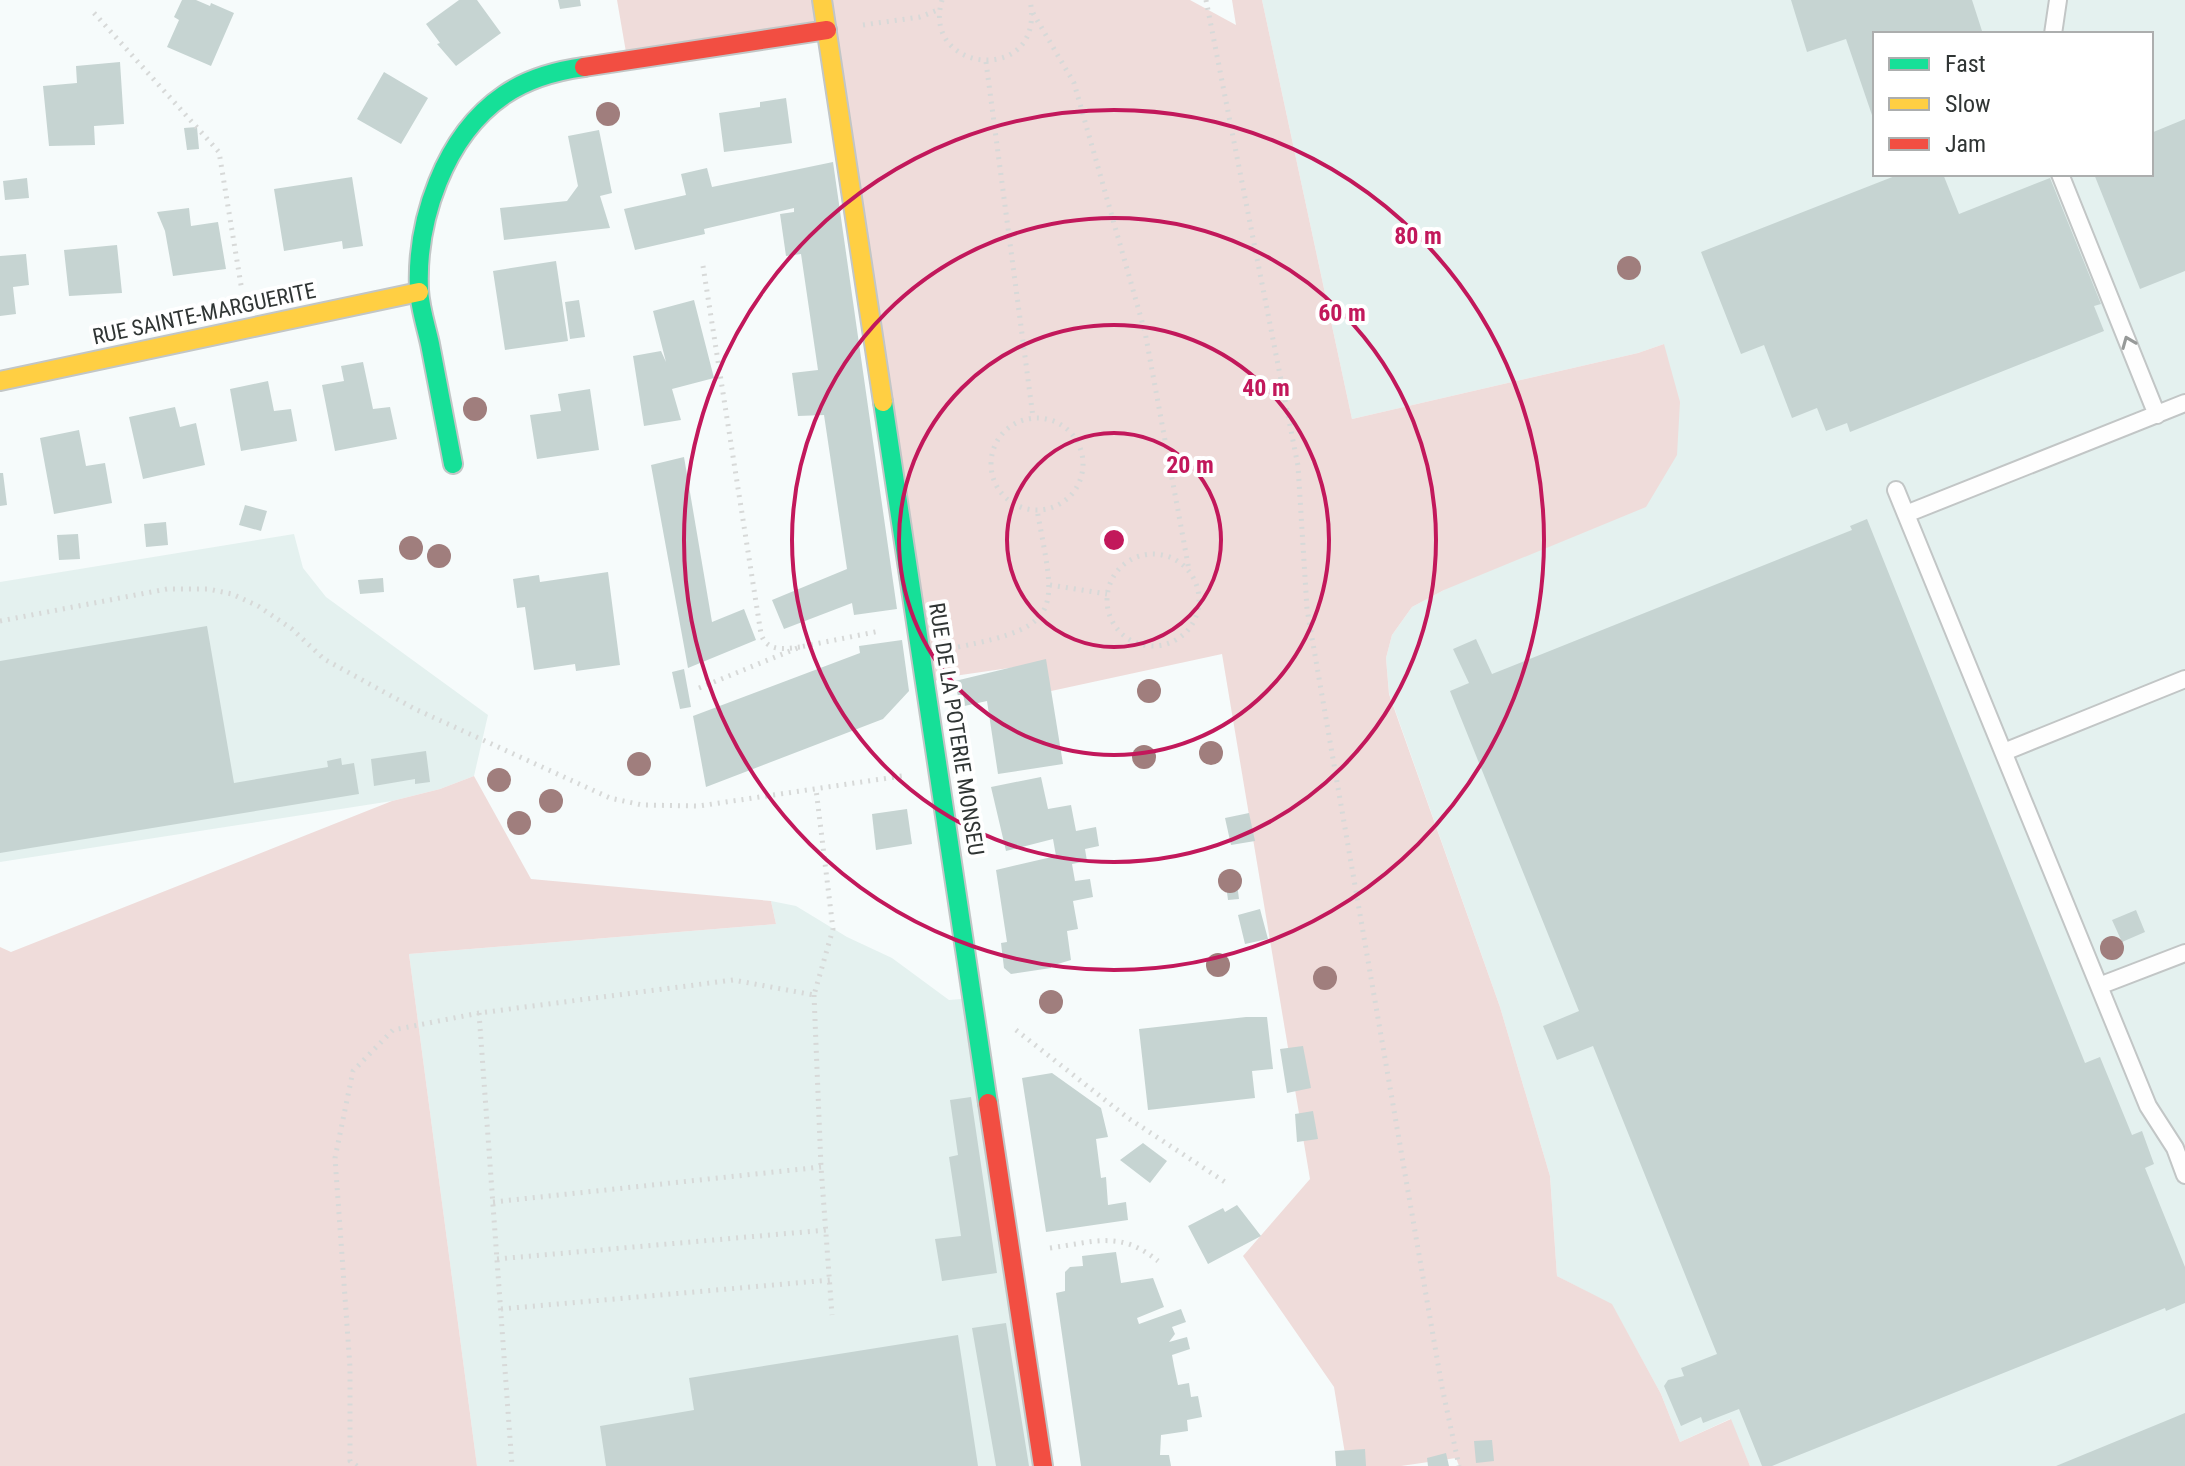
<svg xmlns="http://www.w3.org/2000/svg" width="2185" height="1466" font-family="'Roboto Condensed',sans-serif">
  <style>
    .built { fill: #e4f1ef; fill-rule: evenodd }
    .green { fill: #efdcda }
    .building { fill: #c6d4d2 }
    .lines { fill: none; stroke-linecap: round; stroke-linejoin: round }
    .lane-casing { stroke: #c2c6c6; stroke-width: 20 }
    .fast-casing { stroke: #c2c6c6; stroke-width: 22 }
    .slow-casing { stroke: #c2c6c6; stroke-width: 22 }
    .jam-casing { stroke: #c2c6c6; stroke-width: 22 }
    .path { stroke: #d7d9d8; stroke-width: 5; stroke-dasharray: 2 6; stroke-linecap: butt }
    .lane { stroke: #fefefe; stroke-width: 16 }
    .fast { stroke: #16e098; stroke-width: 18 }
    .slow { stroke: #ffcf43; stroke-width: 18 }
    .jam { stroke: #f24e42; stroke-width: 18 }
    .tree { fill: #a07e7d }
    .oneway { stroke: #979a99 }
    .ring { fill: none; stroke: #c2185b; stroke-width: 4 }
    .labels { text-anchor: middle; stroke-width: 8; stroke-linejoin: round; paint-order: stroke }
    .street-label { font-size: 22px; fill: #303534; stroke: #fff }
    .centre { fill: #c2185b; stroke: #fff; stroke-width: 4 }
    .ring-label { font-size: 24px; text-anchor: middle; font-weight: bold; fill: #c2185b; stroke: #fff; stroke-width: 8; stroke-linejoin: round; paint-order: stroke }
  </style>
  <rect width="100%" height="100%" fill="#f6fbfb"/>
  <path class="built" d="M1262 0H2185V1466H1750L1730 1419 1680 1442 1661 1394 1612 1305 1557 1276 1550 1176 1500 1007 1389 693 1386 658 1392 635 1412 607 1444 590 1664 344 1638 353 1352 419ZM1875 34H2151V174H1875Z
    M294 534 303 568 326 597 488 715 474 776 440 789 392 801 0 862V582Z
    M771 901 796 906 847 937 892 958 949 1000 973 998 1043 1466H477L409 954 776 924Z"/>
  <path class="green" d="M617 0H1190L1236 25 1232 0H1262L1352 419 1638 353 1664 344 1680 402 1677 455 1646 507 1444 590 1412 607 1392 635 1386 658 1389 694 1500 1007 1550 1176 1557 1276 1612 1304 1661 1394 1680 1442 1731 1419 1750 1466H1459L1456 1458 1401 1466H1347L1334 1387 1243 1256 1310 1179 1222 654 1042 693 1038 664 947 677 925 684 827 30 627 58Z
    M474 776 531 879 771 901 776 924 409 954 477 1466H0V947L11 952 392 801 440 789Z"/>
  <path class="building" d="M182 0H196L210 6 211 3 234 13 211 66 167 47 179 20 174 17Z
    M459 0H477L501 33 456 66 437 44 440 43 426 24Z
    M558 0H580L581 6 560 9Z
    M1791 0H1972L1983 34H1875L1874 121 1846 39 1807 52Z
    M120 62 124 124 94 126 95 145 49 146 43 86 77 83 76 66Z
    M384 72 428 98 401 144 357 119Z
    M786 98 792 143 724 152 719 113 760 107V102Z
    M2185 119V271L2140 289 2094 174H2151V133Z
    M197 127 199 149 187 150 184 128Z
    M599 130 612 193 600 196 610 228 504 240 500 208 567 201 578 186 568 136Z
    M833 162 897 609 854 615 852 603 784 629 772 600 847 569 824 415 798 416 792 373 818 370 801 254 786 256 780 214 794 212V208L704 229 705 234 635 250 624 209 686 195 681 174 707 168 712 187Z
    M1900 174H1943L1959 214 2050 178 2101 304 2094 306 2104 331 1850 432 1847 423 1826 431 1817 408 1792 418 1764 345 1741 354 1701 252Z
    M352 177 363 246 343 249 342 241 284 251 274 189Z
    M27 178 29 198 5 200 3 181Z
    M189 208 191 226 218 222 226 269 173 276 165 231 157 212Z
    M117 245 122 293 69 296 64 250Z
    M26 254 29 285 13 287 16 314 0 316V256Z
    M556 261 568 341 505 350 493 271Z
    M579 300 585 337 570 339 565 302Z
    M694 300 714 378 672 389 681 420 644 426 633 356 661 351 666 362 653 311Z
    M363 362 373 409 390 407 397 439 335 451 322 385 344 381 341 366Z
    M268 381 274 411 291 409 297 441 241 451 230 389Z
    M590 389 599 450 537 459 530 415 561 411 558 394Z
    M175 407 180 427 196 423 205 465 143 479 129 417Z
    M79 430 86 466 105 463 112 503 54 514 40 438Z
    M684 457 712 622 744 609 756 640 688 668 651 465Z
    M0 473H3L7 505 0 506Z
    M245 505 267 511 261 531 239 525Z
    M1867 519 2085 1063 2100 1057 2132 1135 2142 1131 2154 1164 2145 1168 2185 1267V1303L2166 1311 2165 1308 1772 1466H1762L1739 1409 1703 1423 1701 1417 1681 1426 1664 1386 1668 1380 1684 1376 1681 1368 1717 1354 1593 1046 1557 1060 1543 1026 1579 1011 1450 691 1469 683 1453 649 1476 639 1492 674 1852 530 1850 526Z
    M166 522 168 545 146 547 144 524Z
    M78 534 80 559 59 560 57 535Z
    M608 572 620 665 576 671 575 664 534 670 525 607 517 608 513 579 539 575 540 582Z
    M383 578 384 592 360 594 358 580Z
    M207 626 234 783 328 767 327 761 341 758 342 765 354 763 359 794 0 853V661Z
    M902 640 909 691 883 719 706 787 693 716 860 653 859 646Z
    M1046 659 1063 764 998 774 987 701 960 707 955 681Z
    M684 669 691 707 680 709 672 672Z
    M426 751 430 782 415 784V779L374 786 371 759Z
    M1041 777 1048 809 1071 805 1076 831 1096 827 1099 846 1085 849 1087 861 1072 864 1075 881 1090 879 1093 897 1073 901 1078 929 1067 931 1071 960 1051 966V968L1011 974 1004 968 1001 943 1007 942 996 870 1056 856 1053 839 1006 851 991 787Z
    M907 809 912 844 876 850 872 814Z
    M1249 813 1255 841 1231 845 1225 818Z
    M1237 884 1239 899 1228 900 1226 885Z
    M1260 909 1268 939 1245 944 1238 915Z
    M2136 910 2145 932 2122 942 2112 920Z
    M1246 1017H1267L1273 1069 1252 1071 1255 1098 1148 1110 1139 1029Z
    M1303 1046 1311 1088 1287 1093 1280 1049Z
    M1052 1073 1101 1108 1108 1137 1096 1139 1101 1178 1106 1177 1108 1205 1126 1202 1128 1220 1046 1232 1022 1078Z
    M971 1097 997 1273 942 1281 935 1239 961 1236 949 1157 958 1155 950 1100Z
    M1313 1111 1318 1139 1297 1142 1295 1114Z
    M1143 1143 1167 1161 1150 1183 1120 1160Z
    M1237 1205 1261 1236 1208 1264 1188 1226 1223 1208 1225 1212Z
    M1116 1252 1121 1283 1153 1278 1164 1307 1137 1318 1139 1324 1181 1309 1186 1322 1172 1327 1175 1334 1169 1342 1187 1337 1190 1349 1172 1355 1174 1366 1178 1385 1189 1383 1191 1397 1198 1396 1202 1417 1187 1420 1188 1431 1161 1435 1160 1455H1169L1171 1466H1081L1056 1293 1065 1291V1272L1070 1267 1083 1266 1082 1256Z
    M1006 1323 1029 1466H996L972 1328Z
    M958 1335 978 1466H606L600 1426 694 1410 689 1378Z
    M2185 1413V1466H2056Z
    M1492 1440 1494 1461 1476 1463 1474 1441Z
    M1365 1449 1366 1466H1336L1335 1451Z
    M1446 1453 1449 1466H1428L1427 1458Z"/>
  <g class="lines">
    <g class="lane-casing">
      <path id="lane" d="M2053 34 2058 0
        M2060 174 2157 415
        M1896 490 2148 1106 2175 1148 2185 1175
        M1906 514 2185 403
        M2004 752 2185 679
        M2099 986 2185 953"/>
    </g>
    <g class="fast-casing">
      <path id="fast" d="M883 402 988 1103
        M453 464C445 424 438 384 430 344 426 326 420 308 419 290 416 221 444 136 504 95 527 79 555 71 584 67"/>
    </g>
    <g class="slow-casing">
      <path id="slow" d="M822 0 883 402
        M0 381 419 292"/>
    </g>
    <g class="jam-casing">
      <path id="jam" d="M584 67 827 30
        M988 1103 1043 1466"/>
    </g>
    <path class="path" d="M942 0C920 74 1047 86 1030 0
      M1206 0 1298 466 1307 609 1442 1387 1459 1466
      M94 13 219 152 242 291
      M1033 13 1074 83 1145 332 1189 570
      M863 25 920 17 940 9
      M986 62 1033 417
      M703 266 761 634C767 652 784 649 800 647
      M991 464a46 46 0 1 1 92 0a46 46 0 1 1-92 0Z
      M1107 600a46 46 0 1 1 92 0a46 46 0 1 1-92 0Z
      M1050 585 1107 594
      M0 621 167 589H208L232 594 258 606 292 629 324 659 415 709 610 798 642 805 699 806 902 776
      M958 647C1067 626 1055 608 1037 510
      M699 688 800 647 880 631
      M814 995 821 1167 832 1315
      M479 1013 512 1466
      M1016 1030 1128 1118 1228 1184
      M493 1202 821 1167
      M1050 1248C1095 1242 1120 1230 1158 1261
      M497 1259 827 1230
      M501 1309 830 1280
      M357 1466 350 1461V1367L335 1158 353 1071 393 1030 479 1013 733 980 814 995 833 929 816 789"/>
    <use href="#lane" class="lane"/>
    <use href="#fast" class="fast"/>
    <use href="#slow" class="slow"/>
    <use href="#jam" class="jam"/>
  </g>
  <g class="tree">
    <circle cx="608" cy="114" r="12"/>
    <circle cx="1629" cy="268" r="12"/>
    <circle cx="475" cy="409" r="12"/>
    <circle cx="411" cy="548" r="12"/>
    <circle cx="439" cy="556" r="12"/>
    <circle cx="1149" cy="691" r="12"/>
    <circle cx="1211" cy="753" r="12"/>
    <circle cx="1144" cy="757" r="12"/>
    <circle cx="639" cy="764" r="12"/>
    <circle cx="499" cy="780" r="12"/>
    <circle cx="551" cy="801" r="12"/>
    <circle cx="519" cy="823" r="12"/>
    <circle cx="1230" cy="881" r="12"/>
    <circle cx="2112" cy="948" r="12"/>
    <circle cx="1218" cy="965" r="12"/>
    <circle cx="1325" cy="978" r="12"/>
    <circle cx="1051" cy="1002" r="12"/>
  </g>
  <defs><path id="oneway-chevron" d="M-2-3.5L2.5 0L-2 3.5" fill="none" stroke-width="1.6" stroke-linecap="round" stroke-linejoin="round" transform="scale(2)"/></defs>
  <use class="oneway" href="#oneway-chevron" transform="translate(2128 342) rotate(-112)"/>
  <g class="ring">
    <circle cx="1114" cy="540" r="107"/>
    <circle cx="1114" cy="540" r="215"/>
    <circle cx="1114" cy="540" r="322"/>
    <circle cx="1114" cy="540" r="430"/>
  </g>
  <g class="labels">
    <g class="street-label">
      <text transform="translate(204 313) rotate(-12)" y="8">RUE SAINTE-MARGUERITE</text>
      <text transform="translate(957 729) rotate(81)" y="8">RUE DE LA POTERIE MONSEU</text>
    </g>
  </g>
  <circle cx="1114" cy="540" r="12" class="centre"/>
  <g class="ring-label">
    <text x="1418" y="244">80 m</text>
    <text x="1342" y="321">60 m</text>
    <text x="1266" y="396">40 m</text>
    <text x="1190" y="473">20 m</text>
  </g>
  <rect x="1873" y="32" width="280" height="144" fill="#ffffff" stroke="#acaeae" stroke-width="2"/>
  <rect x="1889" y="58" width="40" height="12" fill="#16e098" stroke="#acaeae" stroke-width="2"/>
  <text x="1945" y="72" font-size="24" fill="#303534">Fast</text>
  <rect x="1889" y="98" width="40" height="12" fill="#ffcf43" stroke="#acaeae" stroke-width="2"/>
  <text x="1945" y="112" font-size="24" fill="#303534">Slow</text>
  <rect x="1889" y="138" width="40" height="12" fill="#f24e42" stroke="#acaeae" stroke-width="2"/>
  <text x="1945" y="152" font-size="24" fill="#303534">Jam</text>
</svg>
